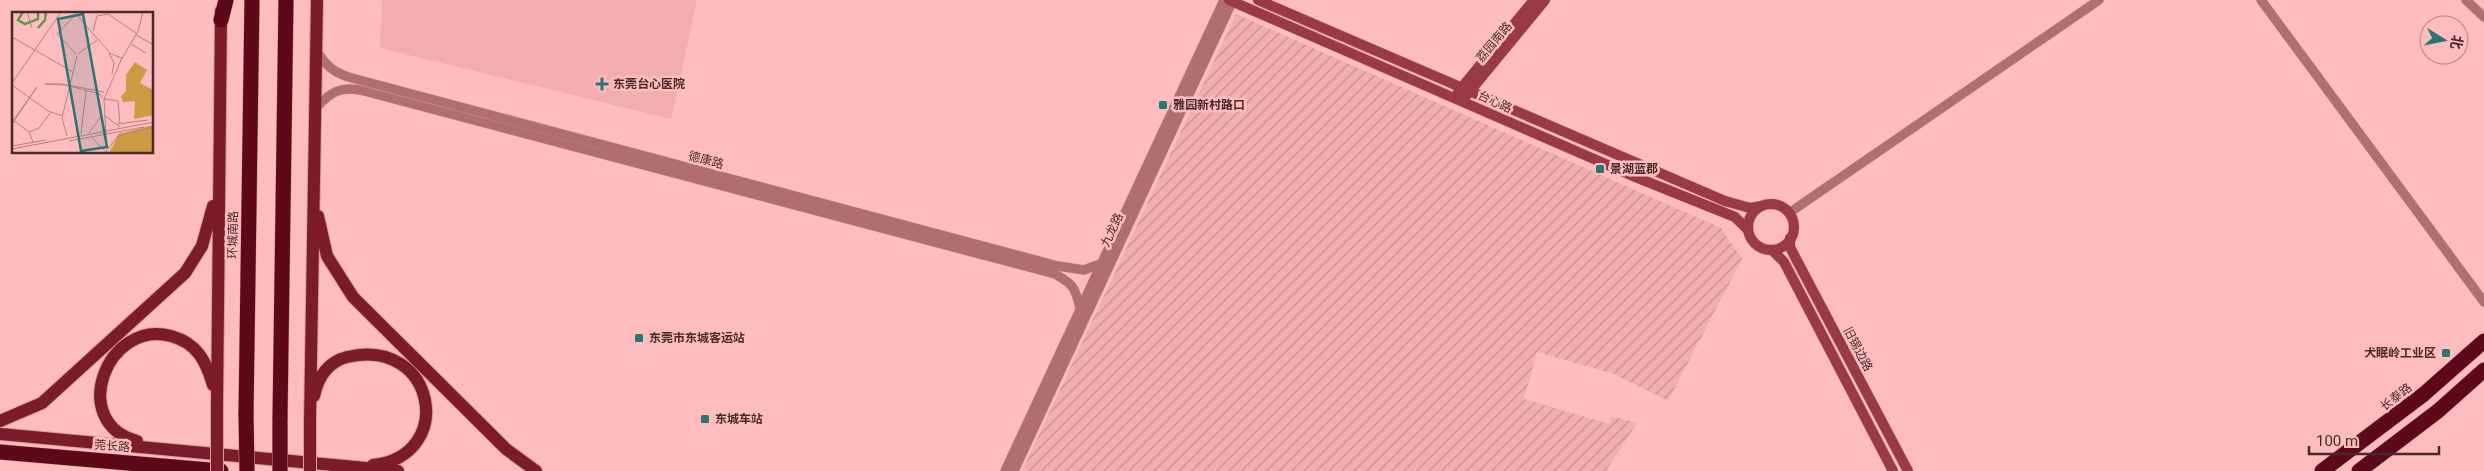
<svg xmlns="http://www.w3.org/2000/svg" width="2484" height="471" font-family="Roboto,'Noto Sans SC',sans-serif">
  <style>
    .built { fill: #f2aeaf }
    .industrial { fill: url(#industrial-furrows) }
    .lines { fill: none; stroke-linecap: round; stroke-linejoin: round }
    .street-casing { stroke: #d59d9e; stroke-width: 10 }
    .secondary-casing { stroke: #d59d9e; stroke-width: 11 }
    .primary-casing { stroke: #d59d9e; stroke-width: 14 }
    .highway-casing { stroke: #d59d9e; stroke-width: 16 }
    .street { stroke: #b16e71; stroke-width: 9 }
    .secondary { stroke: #9a3a44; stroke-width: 10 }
    .primary { stroke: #7c1c2b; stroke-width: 12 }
    .highway { stroke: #5d091a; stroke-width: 15 }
    .primary-bridge-casing { stroke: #d59d9e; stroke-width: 14; stroke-linecap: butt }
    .highway-bridge-casing { stroke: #d59d9e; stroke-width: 16; stroke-linecap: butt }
    .primary-bridge { stroke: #7c1c2b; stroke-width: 12 }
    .highway-bridge { stroke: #5d091a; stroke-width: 15 }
    .poi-dot { fill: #2a7576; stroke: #fdbdbe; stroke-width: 2 }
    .labels { text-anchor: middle; stroke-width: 5; stroke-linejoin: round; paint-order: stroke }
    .street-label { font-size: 12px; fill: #492a2b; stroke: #fdbdbe }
    .poi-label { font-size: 12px; font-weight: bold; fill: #492a2b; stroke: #fdbdbe; text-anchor: start }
    .inset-river { fill: none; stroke: #5f9846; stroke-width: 2.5 }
    .inset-road { fill: none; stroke: #b58283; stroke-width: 1 }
    .view { fill: #2a7576; fill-opacity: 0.15; stroke: #2a7576; stroke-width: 2.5 }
    .inset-edge { fill: none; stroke: #492a2b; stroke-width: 2.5 }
  </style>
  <defs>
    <pattern id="industrial-furrows" width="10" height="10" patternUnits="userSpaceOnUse" patternTransform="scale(1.25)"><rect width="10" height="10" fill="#f2aeaf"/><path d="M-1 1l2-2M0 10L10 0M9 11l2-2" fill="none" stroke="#c68e8f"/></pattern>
  </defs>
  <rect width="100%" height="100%" fill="#fdbdbe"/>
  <path class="built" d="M382 0H697L671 119 380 48Z"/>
  <path class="industrial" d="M1236 14 1721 228 1742 259 1668 401 1614 374 1537 352 1524 399 1609 424 1611 416 1637 423 1606 471H1022Z"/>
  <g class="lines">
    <g class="street-casing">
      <path id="street" d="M2261 0 2484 302
        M2466 0 2484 17
        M316 50C326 66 334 73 352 78L1058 266 1084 270 1100 264
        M315 109C330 92 341 85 364 91L1055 274C1073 284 1075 287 1080 308
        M1789 213 2099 0
        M1005 471 1224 0
        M1014 471 1233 0"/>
    </g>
    <g class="secondary-casing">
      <path id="secondary" d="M1229 0 1633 176 1735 217 1748 230
        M1258 0 1725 201 1750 208 1762 206
        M1458 92 1534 0
        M1466 96 1545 0
        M1748 227a23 23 0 1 1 46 0a23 23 0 1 1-46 0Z
        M1790 238V247L1794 255 1908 471
        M1772 250 1784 262 1893 471"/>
    </g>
    <g class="primary-casing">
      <path id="primary" d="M318 216 327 256 353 297 506 449 536 471
        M314 396C318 377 328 362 347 357 436 336 457 456 373 465
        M217 406 221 11
        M310 420 317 0
        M0 421 42 403 185 273 202 246 213 206
        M0 434 398 471
        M137 441C68 423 106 319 171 336 197 343 206 361 213 385"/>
    </g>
    <g class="highway-casing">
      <path id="highway" d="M221 20 226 0
        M246 414 252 0
        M280 418 286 0
        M0 452 221 471
        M2322 471 2424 394 2484 341
        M2359 471 2438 411 2484 370"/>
    </g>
    <use href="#street" class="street"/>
    <use href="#secondary" class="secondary"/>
    <use href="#primary" class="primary"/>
    <use href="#highway" class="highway"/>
    <g class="primary-bridge-casing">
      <path id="primary-bridge" d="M217 406V471
        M310 420V471"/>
    </g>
    <g class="highway-bridge-casing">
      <path id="highway-bridge" d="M246 414 247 471
        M280 418V471"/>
    </g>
    <use href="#primary-bridge" class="primary-bridge"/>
    <use href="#highway-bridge" class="highway-bridge"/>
  </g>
  <g class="poi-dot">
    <path d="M599.5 76.5h5v5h5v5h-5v5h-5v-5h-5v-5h5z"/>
    <rect x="1158" y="100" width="10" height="10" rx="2.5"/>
    <rect x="1595" y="164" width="10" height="10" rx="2.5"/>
    <rect x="634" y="333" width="10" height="10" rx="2.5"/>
    <rect x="2441" y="348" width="10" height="10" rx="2.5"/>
    <rect x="700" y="414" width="10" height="10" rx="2.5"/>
  </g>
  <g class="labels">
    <g class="street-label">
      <text transform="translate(1494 42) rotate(-50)" y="4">荔园南路</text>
      <text transform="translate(1495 102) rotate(24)" y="4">台心路</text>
      <text transform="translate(706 160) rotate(15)" y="4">德康路</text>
      <text transform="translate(1112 230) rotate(-65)" y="4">九龙路</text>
      <text transform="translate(233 235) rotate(-89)" y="4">环城南路</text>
      <text transform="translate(1858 349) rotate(62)" y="4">旧锡边路</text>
      <text transform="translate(2396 397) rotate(-38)" y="4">长泰路</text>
      <text transform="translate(112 446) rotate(5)" y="4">莞长路</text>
    </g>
    <g class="poi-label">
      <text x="613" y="88">东莞台心医院</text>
      <text x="1173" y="109">雅园新村路口</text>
      <text x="1610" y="173">景湖蓝郡</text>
      <text x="649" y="342">东莞市东城客运站</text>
      <text x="2436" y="357" text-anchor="end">犬眠岭工业区</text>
      <text x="715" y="423">东城车站</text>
    </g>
  </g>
  <g transform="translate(12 12)">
    <rect width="141" height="141" fill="#fdbdbe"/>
    <path d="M123 50 135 58 128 71 141 78 142 103 122 107 123 89 111 90 109 84 114 79V63Z" fill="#ce9943"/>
    <path d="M141 113V141H97L107 122Z" fill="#ce9943"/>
    <path class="inset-river" d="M11 0 6 8 13 12 26 7V0M26 16 33 8 34 0"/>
    <path class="inset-road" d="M15 0 20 16M62 0 99 42 110 46 92 87 95 141M63 3 45 22 64 42M81 19 85 4 96 2 124 21M124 23 142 33M0 25 61 60M119 32 134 41M97 41 102 51 100 62M66 42 85 28M108 50 126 19 131 0M0 71 49 0M0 73 36 99 51 104M91 86 88 82 53 73 33 72H50L92 80M92 87 106 89 108 112M93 104 108 115M2 109 17 120 21 130M0 110 25 75 0 112M105 112 136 108M17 120 27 116 39 100M77 121 90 103M69 122 74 79M108 123 142 115M55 124 50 106 65 44M80 126 93 139M57 129 132 115M0 134 34 128M0 137 142 110M96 137 109 120"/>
    <path class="view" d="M71 2 95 135 69 139 46 7Z"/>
    <rect width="141" height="141" class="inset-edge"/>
  </g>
  <g transform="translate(2444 40) rotate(100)"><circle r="24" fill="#fdbdbe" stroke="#b58283"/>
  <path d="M0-4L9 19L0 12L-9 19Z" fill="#2a7576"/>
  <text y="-8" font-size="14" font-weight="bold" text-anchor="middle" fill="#492a2b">北</text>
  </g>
  <path d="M2309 446v8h130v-8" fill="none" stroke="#492a2b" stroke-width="2.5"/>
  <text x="2316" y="446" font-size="15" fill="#492a2b" stroke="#fdbdbe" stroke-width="4" paint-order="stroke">100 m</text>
</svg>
